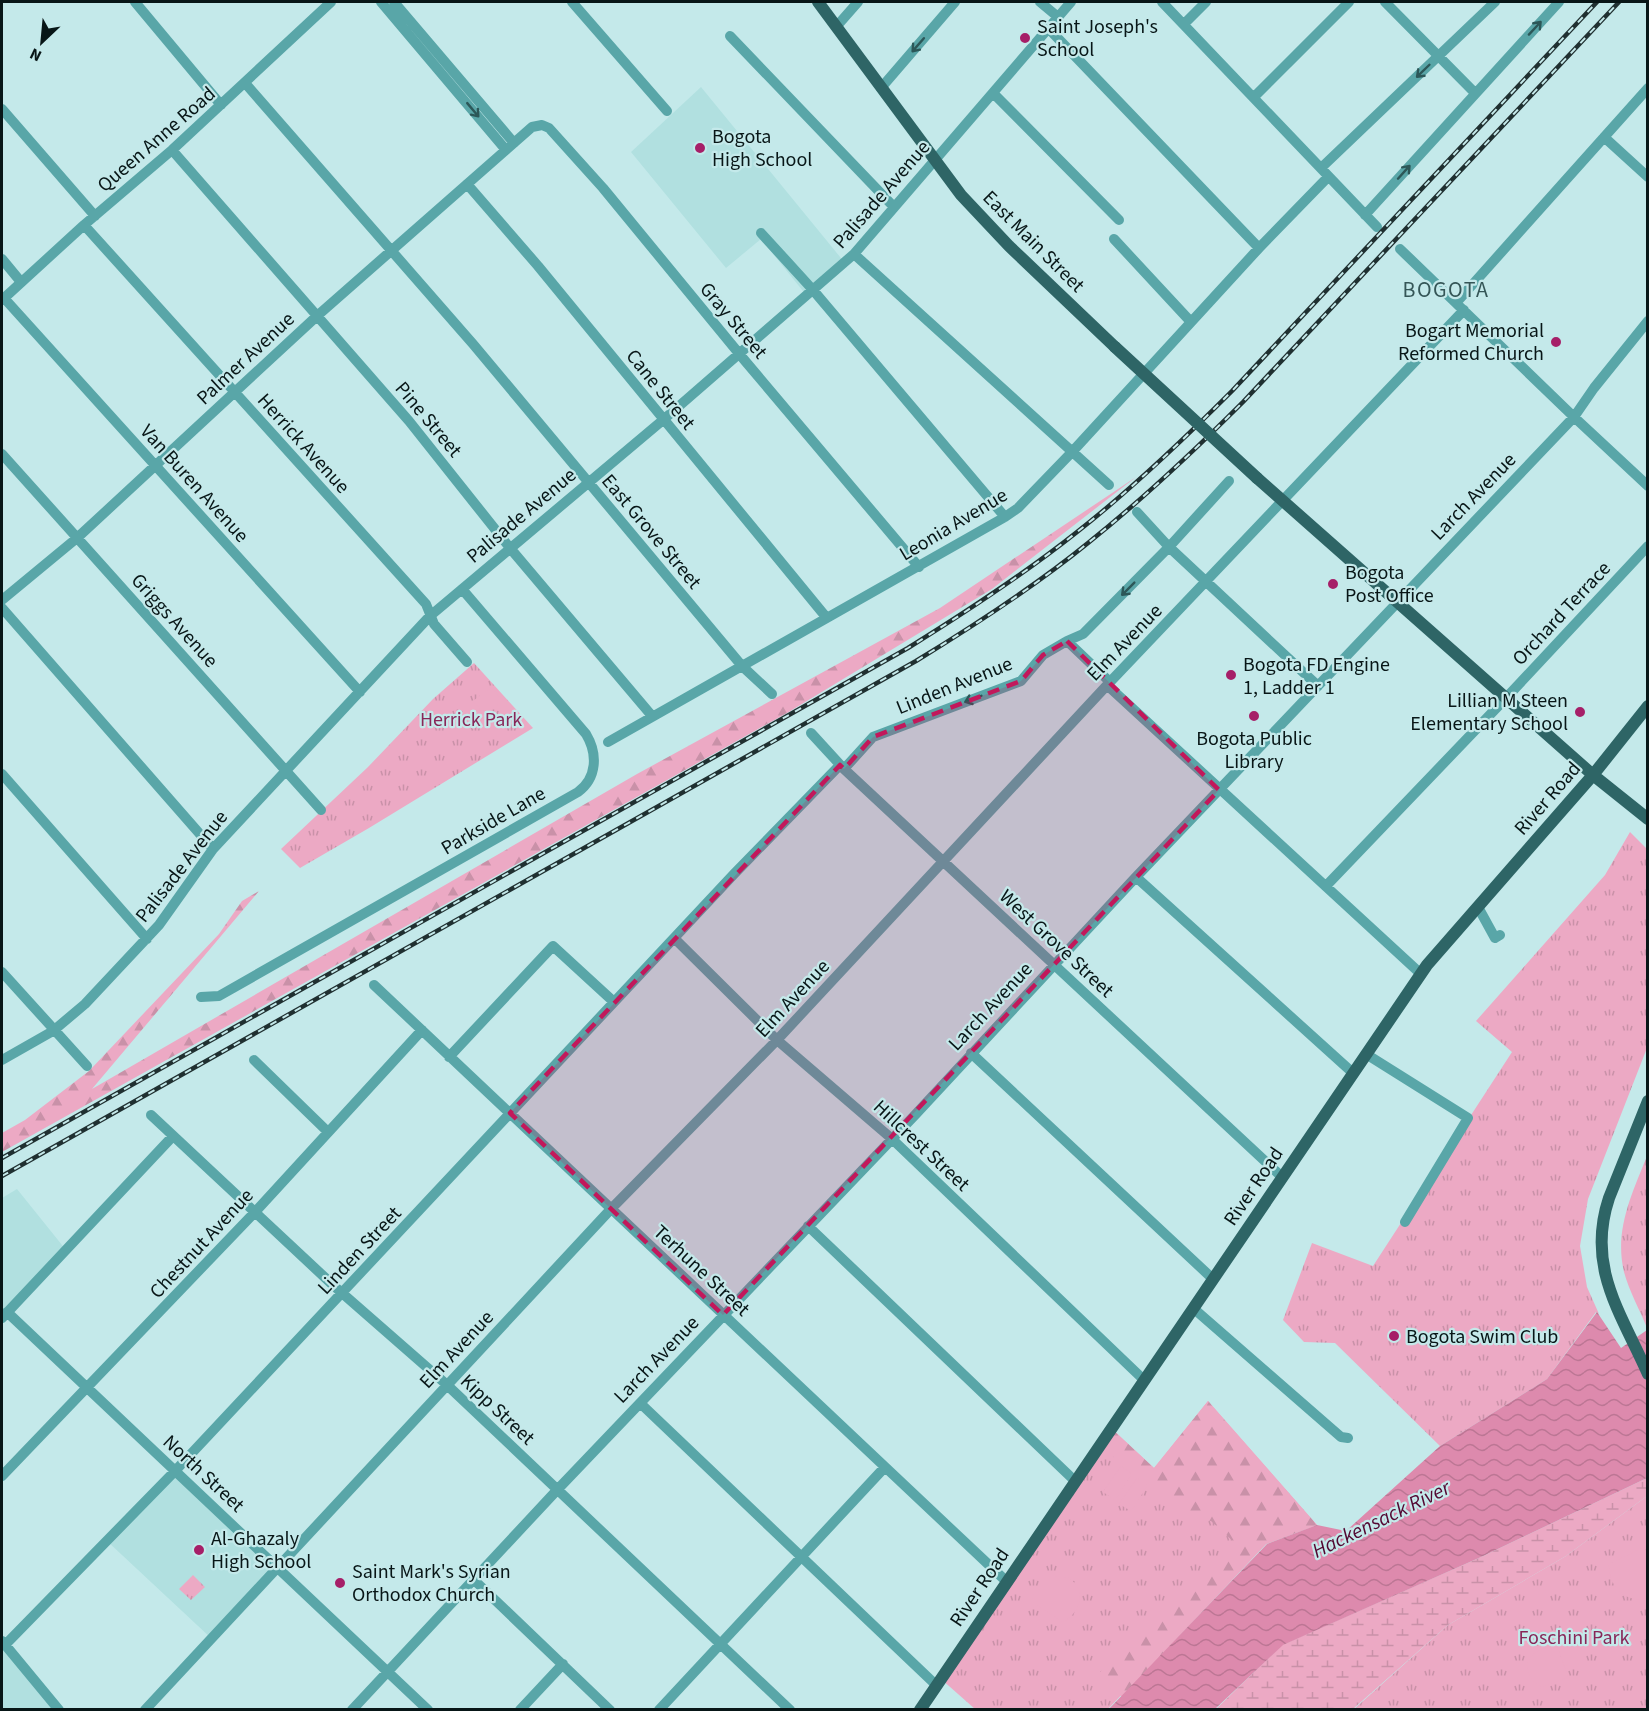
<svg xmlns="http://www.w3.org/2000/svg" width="1649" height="1711" font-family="'Source Sans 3',sans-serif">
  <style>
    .built { fill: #b1e0e0 }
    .grass { fill: url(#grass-tufts) }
    .forest { fill: url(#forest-firs) }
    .wetland { fill: url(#wetland-marsh) }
    .pitch { fill: #eca9c4 }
    .water { fill: url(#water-waves) }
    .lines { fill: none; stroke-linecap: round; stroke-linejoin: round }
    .minor { stroke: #59a6a8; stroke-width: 10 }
    .major { stroke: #2e6566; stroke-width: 12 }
    .rail-casing { stroke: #203031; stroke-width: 4.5 }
    .rail { stroke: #c4e9ea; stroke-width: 2; stroke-dasharray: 7; stroke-linecap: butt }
    .major-bridge { stroke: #2e6566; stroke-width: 12 }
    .oneway { stroke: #2c5758 }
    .marked { fill: #c2185b; fill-opacity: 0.2; stroke: #c2185b; stroke-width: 4.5; stroke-dasharray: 12 8; stroke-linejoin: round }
    .poi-dot { fill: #a61f68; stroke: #c4e9ea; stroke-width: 2 }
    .labels { text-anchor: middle; stroke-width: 4.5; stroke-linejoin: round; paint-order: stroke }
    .poi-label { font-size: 20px; fill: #081617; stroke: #c4e9ea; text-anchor: start }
    .street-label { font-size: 20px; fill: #081617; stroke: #c4e9ea }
    .park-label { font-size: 20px; fill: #882658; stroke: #c4e9ea }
    .water-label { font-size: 21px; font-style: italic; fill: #530731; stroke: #c4e9ea }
    .quarter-label { font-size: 22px; letter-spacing: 1.5px; fill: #355657; stroke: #c4e9ea }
  </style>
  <defs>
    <pattern id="grass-tufts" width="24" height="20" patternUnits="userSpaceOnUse" patternTransform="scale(1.5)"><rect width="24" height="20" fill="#eca9c4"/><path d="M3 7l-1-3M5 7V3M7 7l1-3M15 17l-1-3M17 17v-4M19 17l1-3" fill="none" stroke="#c991a8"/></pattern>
    <pattern id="forest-firs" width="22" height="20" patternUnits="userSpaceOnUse" patternTransform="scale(1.5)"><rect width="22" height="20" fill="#eca9c4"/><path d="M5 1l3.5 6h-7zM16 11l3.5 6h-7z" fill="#c991a8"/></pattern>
    <pattern id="wetland-marsh" width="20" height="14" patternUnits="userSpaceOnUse" patternTransform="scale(1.5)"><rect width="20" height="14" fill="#eca9c4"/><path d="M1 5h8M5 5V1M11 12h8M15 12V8" fill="none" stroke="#c991a8"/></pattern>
    <pattern id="water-waves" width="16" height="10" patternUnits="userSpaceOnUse" patternTransform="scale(1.5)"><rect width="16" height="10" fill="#dd8aad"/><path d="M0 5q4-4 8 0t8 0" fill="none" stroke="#bc7694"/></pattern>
  </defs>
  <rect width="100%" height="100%" fill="#c4e9ea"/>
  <path class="built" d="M701 87 845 263 807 296 761 239 726 268 631 152Z
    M17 1189 66 1250 2 1318V1198Z
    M175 1471 279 1568 212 1639 107 1541Z
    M2 1641 59 1709H2Z"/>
  <path class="grass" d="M474 663 533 728 369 828 300 868 281 849 368 767 433 699Z
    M1630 832 1647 849V1048L1588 1199 1580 1246 1587 1287 1599 1314 1596 1312 1547 1379 1440 1446 1335 1343 1304 1342 1283 1320 1312 1243 1373 1266 1512 1052 1476 1021 1605 875Z
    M1647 1156V1328C1640 1310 1629 1291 1624 1272 1614 1230 1632 1194 1647 1156Z
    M1208 1401 1317 1525 1266 1544 1108 1709H975L941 1679 1111 1428 1154 1468Z
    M1647 1496V1709L1353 1710 1448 1625 1566 1556Z
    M193 1575 205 1587 191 1600 179 1589Z"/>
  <path class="forest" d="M1136 477 992 589 787 713 2 1152V1133L25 1120 89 1071 219 934 242 901 259 891 92 1089 637 774 940 608Z
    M1208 1401 1317 1525 1266 1544 1122 1697 1097 1675 1236 1544 1211 1521 1200 1522 1099 1446 1111 1428 1154 1468Z"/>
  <path class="wetland" d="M1647 1478V1496L1566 1556 1448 1625 1353 1709 1215 1710 1282 1645 1481 1557Z"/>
  <path class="pitch" d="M491 687 503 701 485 715 473 701Z
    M1121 1466 1132 1474 1115 1500 1103 1492Z
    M1137 1478 1148 1485 1131 1511 1119 1504Z
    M1644 1547 1647 1552V1598C1625 1604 1608 1586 1609 1564Z
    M1052 1576 1069 1578C1087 1591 1081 1612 1063 1622L1032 1602 1034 1594Z
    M1552 1647 1558 1648 1568 1677 1542 1687C1517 1673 1526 1649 1552 1647Z"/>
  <path class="water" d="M1597 1312 1621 1348 1647 1330V1478L1481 1557 1283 1645 1215 1709 1108 1710 1267 1544 1317 1525 1346 1531 1440 1446 1547 1379Z"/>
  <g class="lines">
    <path class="minor" d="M135 2 221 105
      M381 2 506 150
      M394 2 514 143
      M572 2 667 111
      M1040 2 1058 17
      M1162 2 1377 227
      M1385 2 1475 93
      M1184 24 1206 2
      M836 27 858 2
      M1048 28 1259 248
      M730 36 894 207
      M245 83 473 344 742 666 772 694
      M881 88 955 2
      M993 93 1119 220
      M1254 97 1349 2
      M2 109 95 216
      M1604 137 1648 177
      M172 150 409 421 510 548 652 716
      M1321 168 1495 2
      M467 184 538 266 826 617
      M1365 215 1559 2
      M84 225 426 604 434 624 467 662
      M761 233 813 290 1005 517
      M1114 239 1191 322
      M1400 249 1574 417 1648 486
      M854 254 1109 485
      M2 259 21 282
      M4 298 360 692
      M2 300 84 225 172 150 331 2
      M1456 303 1648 88
      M2 454 321 810
      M1137 512 1169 547 1318 686
      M2 600 77 538 317 316 532 127 542 125 549 128 603 188 746 362 919 567
      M2 608 213 849
      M1067 641 1110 682
      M1107 685 1421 974
      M811 733 844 769 1282 1177
      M608 742 1005 517 1018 508 1072 452 1259 248 1328 177
      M844 769 873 737 1021 681 1043 655 1067 641 1083 634 1169 547 1229 481
      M2 774 147 939
      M1136 877 1353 1073
      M1326 886 1506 698 1648 546
      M1478 907 1495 938 1500 935
      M674 938 777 1040 891 1138 1144 1380
      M2 972 87 1066
      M374 985 1006 1581
      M201 997 219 996 578 792C597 778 598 754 586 734L462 589
      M971 1053 1213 1279
      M1366 1054 1468 1118 1405 1222
      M449 1057 553 946 614 1002
      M2 1060 53 1031 85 1004 159 925 213 849 430 616 663 420 854 254 1071 2
      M254 1060 328 1132
      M151 1115 334 1286 446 1384 790 1710
      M808 1226 1075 1481
      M1193 1308 1341 1437 1348 1438
      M7 1312 428 1710
      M2 1318 173 1136
      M640 1403 936 1685
      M2 1476 256 1211 422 1030
      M473 1579 610 1710
      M2 1641 59 1710
      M5 1645 175 1471 734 874 840 765
      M145 1710 611 1209 777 1040 1110 682 1464 310
      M352 1710 558 1489 915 1115 1136 877 1574 417 1594 388 1648 321
      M520 1710 563 1664
      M659 1710 885 1467"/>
    <path class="major" d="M818 2 961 195 1009 246 1115 347
      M1257 478 1593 775 1648 819
      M1648 1101 1609 1198C1586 1267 1621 1313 1648 1374
      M920 1710 1427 965 1593 775 1648 706"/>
    <g class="rail-casing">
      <path id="rail" d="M2 1158 908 648C966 612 1023 575 1077 532 1132 489 1183 440 1232 391L1597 2
        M2 1176 916 661C975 625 1034 587 1088 543 1143 499 1194 451 1243 402L1619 2"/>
    </g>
    <use href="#rail" class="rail"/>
    <path class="major-bridge" d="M1115 347 1257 478"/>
  </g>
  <defs><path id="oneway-shaft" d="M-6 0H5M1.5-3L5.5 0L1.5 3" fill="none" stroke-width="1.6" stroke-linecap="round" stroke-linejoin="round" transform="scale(1.5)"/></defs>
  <g class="oneway">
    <use href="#oneway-shaft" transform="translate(1535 28) rotate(-47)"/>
    <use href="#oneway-shaft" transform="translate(918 45) rotate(131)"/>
    <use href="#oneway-shaft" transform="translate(1423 71) rotate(136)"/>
    <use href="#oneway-shaft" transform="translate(473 110) rotate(50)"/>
    <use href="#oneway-shaft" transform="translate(1404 172) rotate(-48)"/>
    <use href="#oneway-shaft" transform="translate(1128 589) rotate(135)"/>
    <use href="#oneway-shaft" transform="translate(973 699) rotate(159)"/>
  </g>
  <path class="marked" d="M1067 641 1219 790 723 1315 510 1113 840 765 844 769 873 737 1021 681 1043 655Z"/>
  <g class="poi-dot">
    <circle cx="1025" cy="38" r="6"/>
    <circle cx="700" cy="148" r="6"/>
    <circle cx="1556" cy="342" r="6"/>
    <circle cx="1333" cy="584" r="6"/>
    <circle cx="1231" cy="675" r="6"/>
    <circle cx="1580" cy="712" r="6"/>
    <circle cx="1254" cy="716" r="6"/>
    <circle cx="1394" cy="1336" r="6"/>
    <circle cx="199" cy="1550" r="6"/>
    <circle cx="340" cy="1583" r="6"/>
  </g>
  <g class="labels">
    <g class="poi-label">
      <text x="1037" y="33">Saint Joseph's<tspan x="1037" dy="23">School</tspan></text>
      <text x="712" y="143">Bogota<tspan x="712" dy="23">High School</tspan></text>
      <text x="1544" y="337" text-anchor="end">Bogart Memorial<tspan x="1544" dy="23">Reformed Church</tspan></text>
      <text x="1345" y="579">Bogota<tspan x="1345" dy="23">Post Office</tspan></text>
      <text x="1243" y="671">Bogota FD Engine<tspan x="1243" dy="23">1, Ladder 1</tspan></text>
      <text x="1568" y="707" text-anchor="end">Lillian M Steen<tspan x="1568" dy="23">Elementary School</tspan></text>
      <text x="1254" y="745" text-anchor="middle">Bogota Public<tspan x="1254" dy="23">Library</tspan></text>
      <text x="1406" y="1343">Bogota Swim Club</text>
      <text x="211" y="1545">Al-Ghazaly<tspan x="211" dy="23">High School</tspan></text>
      <text x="352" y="1578">Saint Mark's Syrian<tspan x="352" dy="23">Orthodox Church</tspan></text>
    </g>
    <g class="street-label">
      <text transform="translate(156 139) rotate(-41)" y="7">Queen Anne Road</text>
      <text transform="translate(881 194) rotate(-49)" y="7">Palisade Avenue</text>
      <text transform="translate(1034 241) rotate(45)" y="7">East Main Street</text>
      <text transform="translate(734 320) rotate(50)" y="7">Gray Street</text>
      <text transform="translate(245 358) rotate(-43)" y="7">Palmer Avenue</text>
      <text transform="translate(661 389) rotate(51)" y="7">Cane Street</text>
      <text transform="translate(429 419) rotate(50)" y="7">Pine Street</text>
      <text transform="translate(304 443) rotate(48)" y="7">Herrick Avenue</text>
      <text transform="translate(195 483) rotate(48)" y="7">Van Buren Avenue</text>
      <text transform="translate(1473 496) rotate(-46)" y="7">Larch Avenue</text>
      <text transform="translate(521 515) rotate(-40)" y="7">Palisade Avenue</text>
      <text transform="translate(953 524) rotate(-31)" y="7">Leonia Avenue</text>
      <text transform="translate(652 531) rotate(50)" y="7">East Grove Street</text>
      <text transform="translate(1561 613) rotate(-47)" y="7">Orchard Terrace</text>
      <text transform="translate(175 620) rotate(48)" y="7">Griggs Avenue</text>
      <text transform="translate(1124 642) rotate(-46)" y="7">Elm Avenue</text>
      <text transform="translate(954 685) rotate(-22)" y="7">Linden Avenue</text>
      <text transform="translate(1547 798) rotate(-49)" y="7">River Road</text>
      <text transform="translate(493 820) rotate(-30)" y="7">Parkside Lane</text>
      <text transform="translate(181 866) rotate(-52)" y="7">Palisade Avenue</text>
      <text transform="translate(1057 943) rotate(43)" y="7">West Grove Street</text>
      <text transform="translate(792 998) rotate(-47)" y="7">Elm Avenue</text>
      <text transform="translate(990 1006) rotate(-47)" y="7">Larch Avenue</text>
      <text transform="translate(922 1145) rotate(43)" y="7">Hillcrest Street</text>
      <text transform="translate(1253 1186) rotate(-56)" y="7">River Road</text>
      <text transform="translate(201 1243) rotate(-47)" y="7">Chestnut Avenue</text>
      <text transform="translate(359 1250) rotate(-47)" y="7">Linden Street</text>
      <text transform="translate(702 1270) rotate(43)" y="7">Terhune Street</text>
      <text transform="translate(456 1349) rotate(-47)" y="7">Elm Avenue</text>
      <text transform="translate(656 1359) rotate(-46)" y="7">Larch Avenue</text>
      <text transform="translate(498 1409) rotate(43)" y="7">Kipp Street</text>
      <text transform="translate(204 1473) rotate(43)" y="7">North Street</text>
      <text transform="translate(979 1587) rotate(-56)" y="7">River Road</text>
    </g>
    <g class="park-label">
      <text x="471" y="726">Herrick Park</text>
      <text x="1574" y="1644">Foschini Park</text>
    </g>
    <g class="water-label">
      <text transform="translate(1381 1519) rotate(-26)" y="7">Hackensack River</text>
    </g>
    <g class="quarter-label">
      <text x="1446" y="297">BOGOTA</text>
    </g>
  </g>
  <rect width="1649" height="1711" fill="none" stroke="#081617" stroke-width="6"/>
  <g transform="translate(42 42) rotate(206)" stroke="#c4e9ea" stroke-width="4.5" paint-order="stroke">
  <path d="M0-4.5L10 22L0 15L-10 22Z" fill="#081617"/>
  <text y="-9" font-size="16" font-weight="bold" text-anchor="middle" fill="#081617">N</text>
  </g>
</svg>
